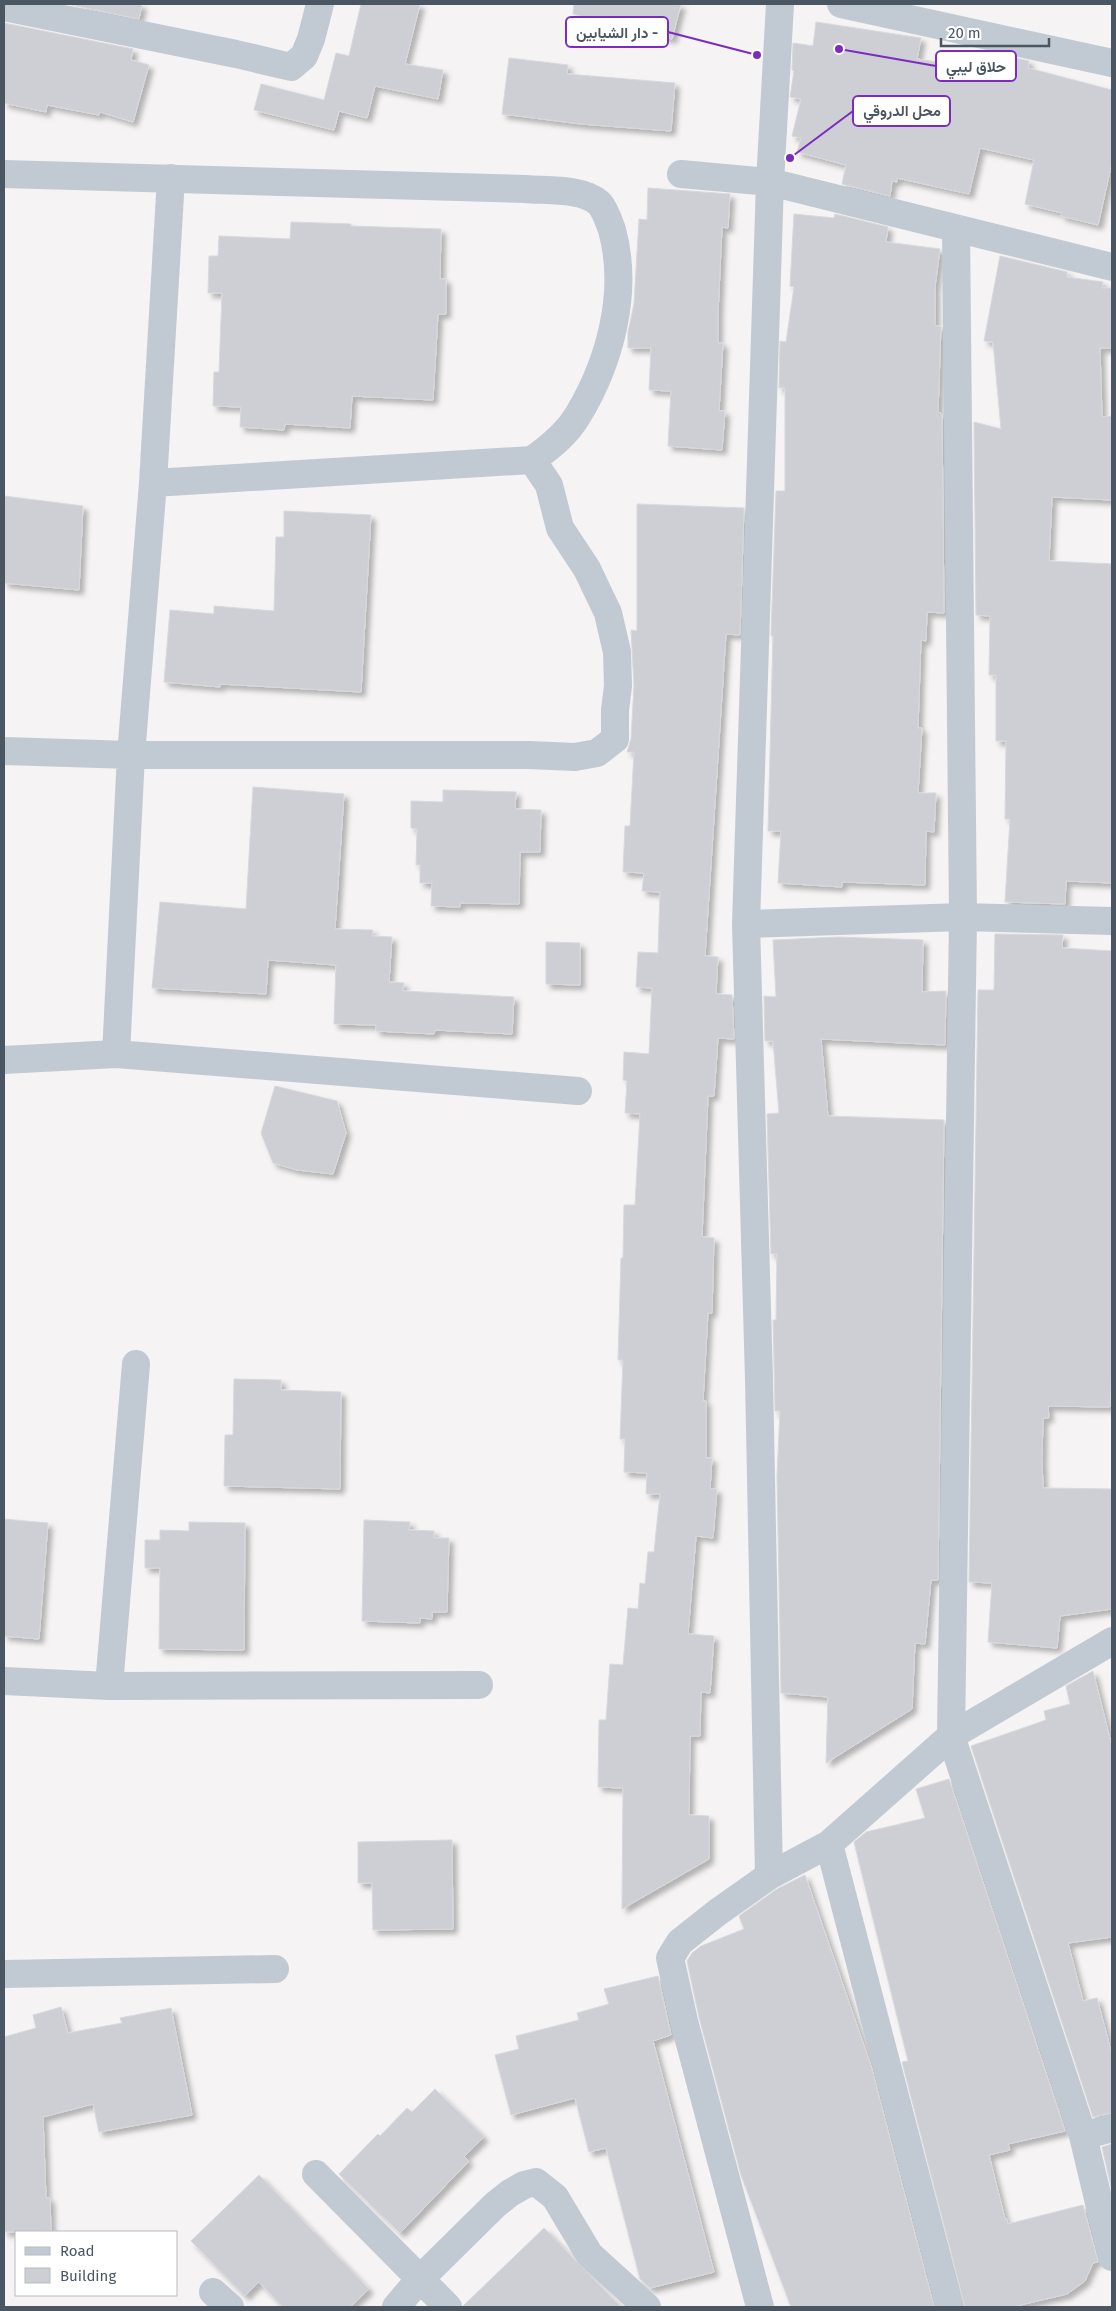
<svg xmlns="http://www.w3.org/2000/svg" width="1116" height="2311" font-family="'Fira Sans',Vazirmatn,sans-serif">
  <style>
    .building { fill: #cdcfd5; stroke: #d7d9de; filter: url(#shadow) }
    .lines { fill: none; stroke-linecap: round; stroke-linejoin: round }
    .minor { stroke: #c1cad2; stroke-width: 28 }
    .leader { fill: none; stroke: #7b2cbf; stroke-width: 2 }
    .callout-dot { fill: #7b2cbf; stroke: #fff; stroke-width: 2 }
    .callout { fill: #fff; stroke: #7b2cbf; stroke-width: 2 }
    .callout-label { font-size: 15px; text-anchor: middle; font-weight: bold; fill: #4a5661 }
  </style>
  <defs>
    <filter id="shadow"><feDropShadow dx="4.5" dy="4.5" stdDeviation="2.5" flood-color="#0004"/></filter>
  </defs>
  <rect width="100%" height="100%" fill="#f5f3f3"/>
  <path class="building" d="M67 4H142L139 19Z
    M361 4H420L405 64 443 70 438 99 375 86 367 118 339 111 334 130 254 110 261 84 324 100 336 53 349 56Z
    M574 4H681L672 39 573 14Z
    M816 22 921 38 917 59 973 67 977 50 1029 61 1028 68 1112 90V162L1098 225 1061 216 1062 213 1025 204 1034 160 980 148 969 194 897 178V182L892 181 890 196 842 184 846 165 797 152 801 138 792 136 801 99 790 97 794 71 792 70 793 43 813 46Z
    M4 23 133 49 131 60 149 65 133 122 100 112 99 115 47 105 46 112 4 103Z
    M509 58 568 65 567 74 675 83 671 131 581 124 502 114Z
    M648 188 730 194 728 228 722 227 718 314V343H723L719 411H725L722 450 668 446 671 391 649 390 651 348H628V332L634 304 639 219 647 220Z
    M794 214 834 218 835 214 888 227 886 242 940 249 935 287V326H941L938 412 942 414 944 613 927 612 926 641 921 640 918 728H922L918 793H936L934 832 926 831 925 885 842 882V887L778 883 781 831H768L773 636H771L776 491H785V388H779L780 341 786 342 794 287 790 286Z
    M291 222 351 224V226L441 229 440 279H446V314H438L433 400 352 396 350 428 285 424 284 430 240 427 241 407 213 406 214 372H219L222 293H208L209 256H218L219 236 290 239Z
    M1000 256 1067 272V277L1103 282 1102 288H1112V348H1100L1102 417 1112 416V500L1052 497 1049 561 1112 564V883L1066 881 1065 904 1005 902 1010 819H1005L1006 741H996V675H989L990 616 976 615 974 422 1001 429 993 342 984 341Z
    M4 496 83 506 79 590 4 583Z
    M637 504 744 508 740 635 726 634 705 956 718 957 716 994 732 995 734 1039 718 1038 714 1096H708L702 1237 714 1238 712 1313H708L703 1401H706V1458H712L710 1489H717L713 1538 696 1536 688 1634 714 1636 710 1693 701 1692 700 1736H690L689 1815 709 1816V1859L622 1909 623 1788 598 1787 599 1720H606L610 1664 623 1665 628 1608 638 1609 640 1583 645 1584 648 1552H654L660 1494H646L647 1473 624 1472 625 1439H620L623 1360H618L621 1258H623L624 1205H635L640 1114 625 1113 627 1081 623 1080 624 1052 649 1054 652 988 636 987 638 952 658 953 660 892 642 891 644 873 623 872 625 826H630L634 752H627L631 739 634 686 631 630 637 631Z
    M284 511 371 515 361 692 220 684V687L164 682 170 610 214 614V606L274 611 276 537H284Z
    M253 787 344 794 335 929 373 930 372 936 392 937 389 982 404 983 403 991 514 997 512 1034 435 1030 434 1034 376 1031V1025L334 1024 336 965 268 960 266 994 152 988 160 902 246 909Z
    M443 790 516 792 515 809 541 810 540 852H520L519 904 460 903V907L431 906 432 883H420V865H416L417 829 411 828V801L443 802Z
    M995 934 1063 935 1062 948 1112 951V1363L1110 1407 1048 1406 1049 1418H1043L1042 1459 1043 1488 1112 1489V1609L1060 1616 1057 1648 988 1642 992 1583 969 1582 978 990H994Z
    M839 937 923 940 922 992 946 991 945 1045 821 1039 828 1116 944 1120 938 1580H931L925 1644 915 1643 912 1709 826 1763 828 1697 781 1693 777 1476 780 1411H775L773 1320H776L777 1254H771L767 1114 779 1113 773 1041H765L764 996 776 997 773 940Z
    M546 942 580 943V985L546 984Z
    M275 1086 337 1101 346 1133 333 1174 297 1170 273 1163 261 1133Z
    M234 1379 281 1380V1390L341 1392 340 1489 224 1486 225 1435H233Z
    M4 1519 48 1523 39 1639 4 1636Z
    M364 1520 410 1522 409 1530 434 1531V1538H449L447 1612H432V1619L420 1618V1623L362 1621Z
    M189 1522 245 1523 244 1650 159 1649 160 1568H145V1540H160V1530L189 1531Z
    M1093 1671 1112 1747V1937L1068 1943 1083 2001 1097 1998 1112 2055V2113L1093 2117 971 1746 1046 1720 1044 1711 1070 1704 1066 1686Z
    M949 1779 1065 2131 1008 2144 1010 2150 989 2155 1005 2219H1007L1008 2224 1083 2205 1098 2262 1093 2263 1085 2281 1067 2294 1012 2307H965L902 2062 908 2061 854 1842 866 1832 925 1818 916 1789Z
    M452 1840 453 1929 373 1930 372 1883H358V1842Z
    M805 1875 871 2066 934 2307H791L741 2175 699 2017 687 1961 692 1953 701 1946 744 1929 739 1916 777 1889Z
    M658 1976 671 2035 653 2041 714 2272 650 2288 640 2279 606 2148 589 2152 575 2098 511 2115 495 2055 519 2049 516 2036 579 2020 577 2013 609 2004 604 1989Z
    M61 2007 68 2033 122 2023 120 2018 171 2008 192 2115 99 2132 93 2104 43 2117 46 2198H50L51 2231 4 2232V2037L36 2028 33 2015Z
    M435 2089 484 2137 464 2157 469 2161 400 2233 339 2174 378 2134 380 2136 407 2108 412 2112Z
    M1112 2144V2191L1102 2147Z
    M259 2175 369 2289 350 2307H283L259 2282 245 2296 191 2241Z
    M544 2228 621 2307H463V2306Z"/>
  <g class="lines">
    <path class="minor" d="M841 4 1112 63
      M4 7 236 54 291 67 304 56 311 39 320 4
      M4 174 525 189C548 191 581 188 599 203 605 209 609 222 612 230 629 292 610 362 578 415 567 434 549 448 532 460L153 483
      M681 174 770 182 1112 267
      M956 229 963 917 951 1736 1083 2136 1112 2257
      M4 751 131 755H529L575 757 597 753 615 739V710L618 686 617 652 608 613 587 569 560 528 549 485 532 460
      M746 924 963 917 1112 921
      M116 1054 131 755 153 483 171 178
      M4 1060 116 1054 578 1091
      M4 1681 109 1686 479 1685
      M109 1686 136 1364
      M829 1844 950 2307
      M769 1876 759 1379 746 924 770 182 780 4
      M4 1974 275 1969
      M1083 2136 1112 2128
      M316 2174 448 2307
      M213 2292 230 2307
      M396 2307 419 2280 495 2205 510 2193 524 2185 536 2182 555 2197 589 2254 647 2307
      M760 2307 684 2021 670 1958 680 1942 718 1912 769 1876 829 1844 951 1736 1112 1641"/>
  </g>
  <path class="leader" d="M757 55L668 32M839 49L936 66M790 158L853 111"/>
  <g class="callout-dot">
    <circle cx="757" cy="55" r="5"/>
    <circle cx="839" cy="49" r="5"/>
    <circle cx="790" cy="158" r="5"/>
  </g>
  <g class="callout">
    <rect x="566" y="17" width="102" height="30" rx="5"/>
    <rect x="936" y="51" width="80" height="30" rx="5"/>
    <rect x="853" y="96" width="97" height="30" rx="5"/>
  </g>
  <g class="callout-label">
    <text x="617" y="38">دار الشيابين -</text>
    <text x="976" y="72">حلاق ليبي</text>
    <text x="902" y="116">محل الدروقي</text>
  </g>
  <rect width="1116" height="2311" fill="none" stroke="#4a5661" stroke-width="10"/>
  <rect x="15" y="2231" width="162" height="65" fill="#ffffff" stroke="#b7bbc0"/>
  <rect x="25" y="2247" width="25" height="8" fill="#c1cad2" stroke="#b7bbc0"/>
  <text x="60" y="2256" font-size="15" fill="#4a5661">Road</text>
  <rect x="25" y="2268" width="25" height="15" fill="#cdcfd5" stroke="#b7bbc0"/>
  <text x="60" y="2281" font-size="15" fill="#4a5661">Building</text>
  <path d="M941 38v8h108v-8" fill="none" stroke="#4a5661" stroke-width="2.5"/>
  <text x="948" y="38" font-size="15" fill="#4a5661" stroke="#ffffff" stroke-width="4" paint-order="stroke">20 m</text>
</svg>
